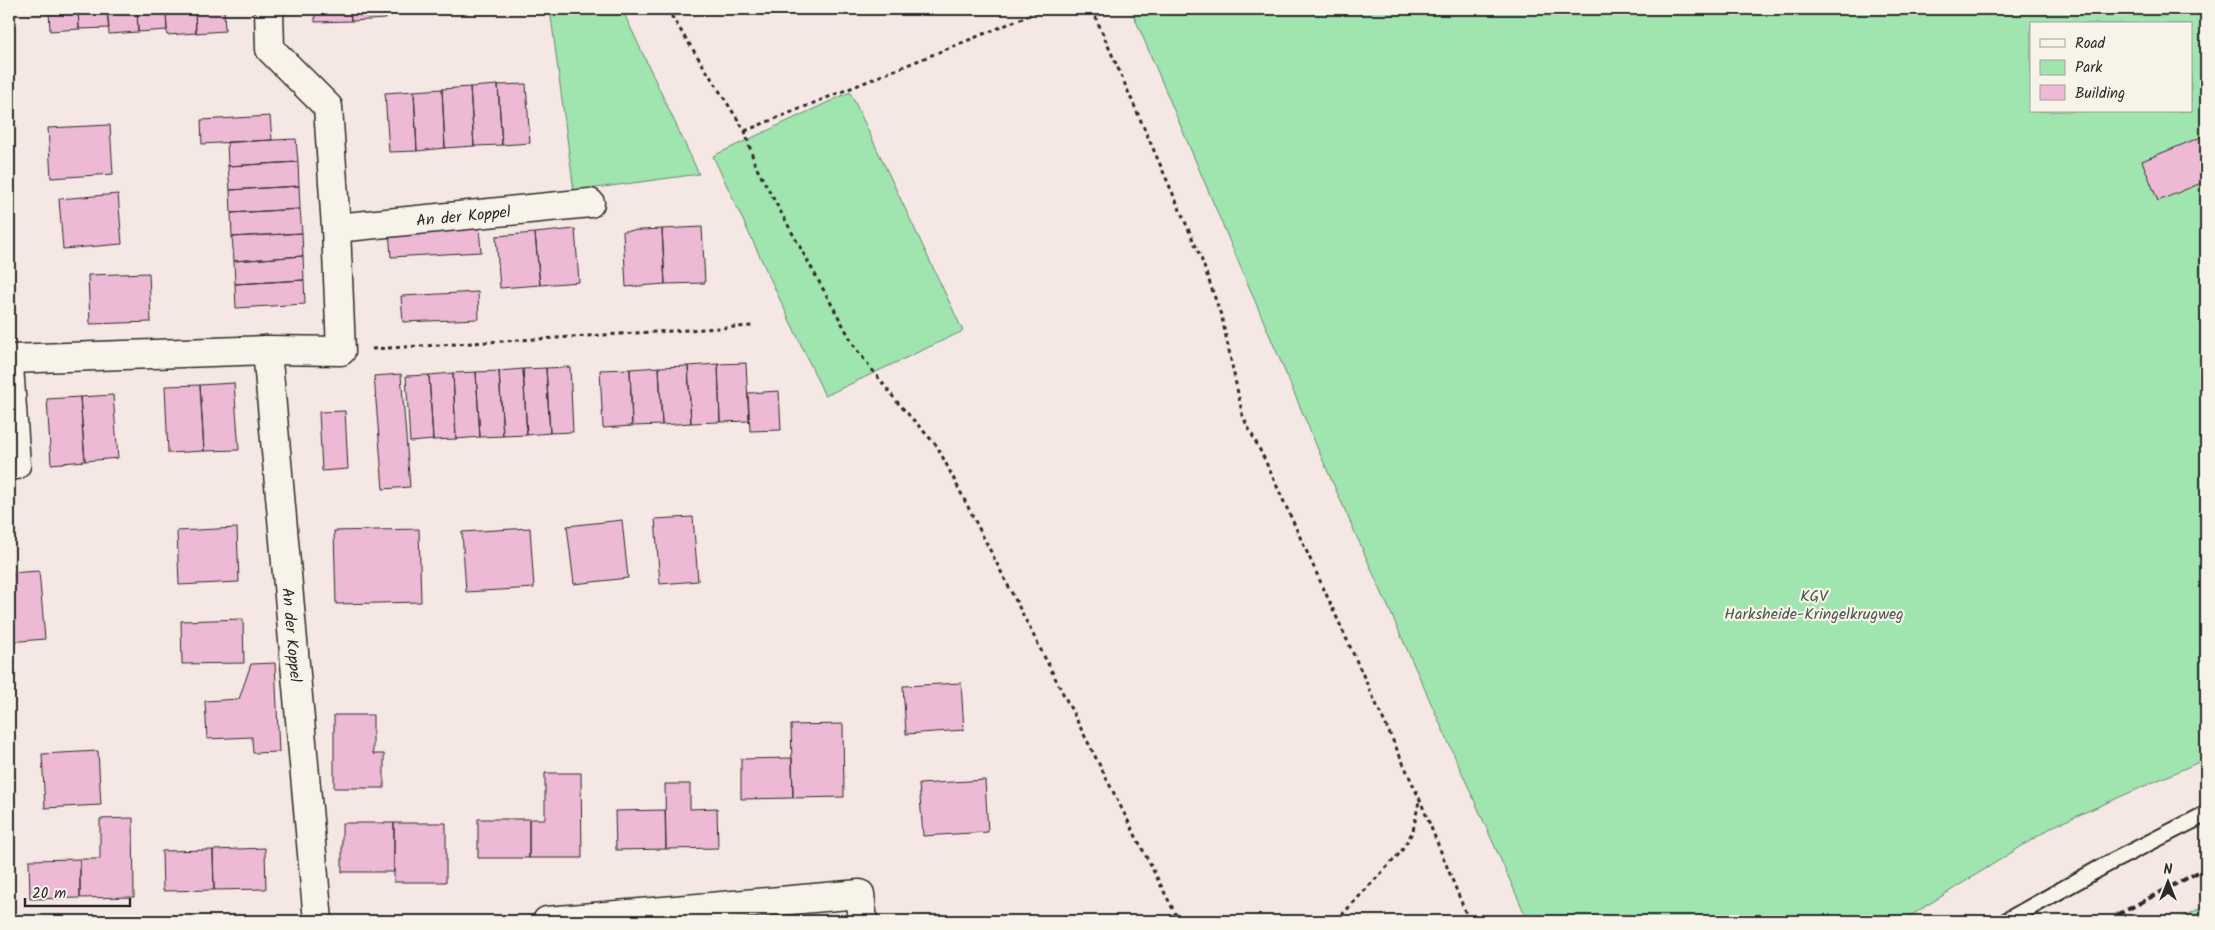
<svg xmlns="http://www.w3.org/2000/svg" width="2215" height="930" font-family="Kalam,sans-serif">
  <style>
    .green { fill: #a0e4b0; stroke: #66886e; fill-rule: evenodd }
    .building { fill: #edb9d4; stroke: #2b2b2b }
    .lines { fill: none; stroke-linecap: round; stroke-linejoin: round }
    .lane-casing { stroke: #2b2b2b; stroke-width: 19 }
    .street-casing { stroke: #2b2b2b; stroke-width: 31 }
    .path { stroke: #2b2b2b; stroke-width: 3; stroke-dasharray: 4 4; stroke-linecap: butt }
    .lane { stroke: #f7f3e8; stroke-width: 15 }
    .street { stroke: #f7f3e8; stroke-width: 28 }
    .rail { stroke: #2b2b2b; stroke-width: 4; stroke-dasharray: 8 4; stroke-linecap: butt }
    .labels { text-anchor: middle; stroke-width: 4.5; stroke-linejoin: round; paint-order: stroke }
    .street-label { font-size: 16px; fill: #2b2b2b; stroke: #f7f3e8 }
    .park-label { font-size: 16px; fill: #48594c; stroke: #f7f3e8 }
  </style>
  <rect width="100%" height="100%" fill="#f5e7e4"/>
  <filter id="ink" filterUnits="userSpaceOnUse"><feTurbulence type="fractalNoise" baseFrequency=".02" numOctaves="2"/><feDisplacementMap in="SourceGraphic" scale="10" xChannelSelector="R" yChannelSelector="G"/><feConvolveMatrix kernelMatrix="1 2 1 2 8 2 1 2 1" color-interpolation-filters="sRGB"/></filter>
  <g filter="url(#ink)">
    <path class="green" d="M550 9H622L699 174 574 191Z
      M1131 9H2206V759L2054 826 1902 921H1528L1320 454ZM2031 24H2191V111H2031Z
      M850 92 963 331 825 396 713 156Z
      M2206 905V921H2176Z"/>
    <path class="building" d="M49 9H78L79 29 50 31Z
      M78 9H107L109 28 79 29Z
      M107 9H137L138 32 109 34Z
      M137 9H166L167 30 138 32Z
      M166 9H195L196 33 167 35Z
      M195 9H224L225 31 196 33Z
      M315 9H350L351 21 315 22Z
      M350 9H385L386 19 351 21Z
      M432 9H468V11L432 13Z
      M468 9H504V10L468 11Z
      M526 84 530 143 502 145 498 85Z
      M498 85 502 145 474 146 470 87Z
      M470 87 474 146 445 148 442 89Z
      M442 89 445 148 417 151 414 91Z
      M414 91 417 151 389 152 385 93Z
      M270 116 272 140 202 144 201 120Z
      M110 125 113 174 51 178 48 128Z
      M2206 135V181L2158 201 2142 161Z
      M296 139 298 162 228 166 227 142Z
      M298 162 299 186 230 190 228 166Z
      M299 186 300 209 231 213 230 190Z
      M118 194 122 244 63 249 59 199Z
      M300 209 302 233 232 237 231 213Z
      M479 226 481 252 391 257 389 230Z
      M702 227 705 283 665 284 662 229Z
      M575 229 579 282 540 285 535 233Z
      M662 229 665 284 626 287 623 231Z
      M302 233 303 256 234 261 232 237Z
      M535 233 540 285 500 288 496 236Z
      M303 256 304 280 235 284 234 261Z
      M149 273 151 322 90 324 88 275Z
      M304 280 305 304 236 308 235 284Z
      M478 292 479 319 403 322 401 296Z
      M746 363 749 421 720 422 718 364Z
      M718 364 720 422 691 423 688 366Z
      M688 366 691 423 662 425 659 367Z
      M570 367 573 432 550 433 546 368Z
      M659 367 662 425 632 426 630 369Z
      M546 368 550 433 527 435 523 369Z
      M523 369 527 435 503 436 499 371Z
      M630 369 632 426 603 428 600 370Z
      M499 371 503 436 480 437 476 372Z
      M476 372 480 437 456 439 453 373Z
      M453 373 456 439 433 440 429 375Z
      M401 374 410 487 383 489 374 376Z
      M429 375 433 440 410 442 406 376Z
      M234 383 239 450 204 451 200 385Z
      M200 385 204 451 168 453 165 386Z
      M779 391 781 430 750 431 748 393Z
      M113 395 118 458 85 461 80 397Z
      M80 397 85 461 51 464 47 399Z
      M345 411 348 469 322 471 319 412Z
      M693 517 698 581 660 584 655 519Z
      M622 520 628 578 574 584 567 526Z
      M237 528 239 582 179 585 177 531Z
      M530 528 534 588 466 592 462 532Z
      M419 529 421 602 336 604 334 531Z
      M39 571 45 639 9 642V573Z
      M243 619 244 663 182 664 181 621Z
      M275 663 279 752 253 753 252 737 207 739 205 701 239 699 251 664Z
      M961 683 964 730 906 734 903 686Z
      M334 715H373V754H384V788H334Z
      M843 724 844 797 793 798 791 725Z
      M98 751 101 805 45 808 42 754Z
      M792 758 793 798 741 799V759Z
      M545 773H581L582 858H529V819H545Z
      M985 780 988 832 923 836 919 784Z
      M665 784H690V809L717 808 718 848 666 849Z
      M665 810 666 849 616 850 615 811Z
      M133 818 134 897 80 898V859H100V819Z
      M478 819H529V858H478Z
      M342 823H394V872H342Z
      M394 823H446V882H394Z
      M265 848 266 889 214 890 213 850Z
      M213 850 214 890 163 891 162 851Z
      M80 859V898L30 899 29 860Z
      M1072 915 1076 921H1061Z"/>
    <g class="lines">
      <g class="lane-casing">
        <path id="lane" d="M2006 921 2111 862 2206 814"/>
      </g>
      <g class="street-casing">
        <g id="street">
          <path id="s1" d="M336 228 590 203"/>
          <path id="s2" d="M267 350 318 921"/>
          <path d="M9 359 267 350 341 351 336 228 328 107 270 49 269 9"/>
          <path d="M9 366 16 465"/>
          <path d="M547 921 860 894 863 921"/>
        </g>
      </g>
      <path class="path" d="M667 9 745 131 755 165 856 349 898 403 937 446 1179 921
        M1092 9 1201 258 1222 318 1243 417 1264 458 1420 800 1469 921
        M745 131 1045 9
        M372 349 753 326
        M1336 921 1401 852 1413 831 1419 801"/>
      <use href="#lane" class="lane"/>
      <use href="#street" class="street"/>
      <path class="rail" d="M2106 921 2206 868"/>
    </g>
  </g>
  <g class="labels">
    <g class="street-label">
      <text dy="6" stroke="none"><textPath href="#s1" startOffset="128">An der Koppel</textPath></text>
      <text dy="6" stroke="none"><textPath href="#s2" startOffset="286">An der Koppel</textPath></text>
    </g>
    <g class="park-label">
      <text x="1814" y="601">KGV<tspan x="1814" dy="18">Harksheide-Kringelkrugweg</tspan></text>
    </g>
  </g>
  <rect width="2215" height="930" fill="none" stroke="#f7f3e8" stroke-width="30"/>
  <rect x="15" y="15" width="2185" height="900" fill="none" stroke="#2b2b2b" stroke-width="2" filter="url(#ink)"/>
  <rect x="2030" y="22" width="162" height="90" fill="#f7f3e8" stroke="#a5a39c"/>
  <rect x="2040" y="39" width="25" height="8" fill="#f7f3e8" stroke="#a5a39c"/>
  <text x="2075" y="48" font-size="15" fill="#2b2b2b">Road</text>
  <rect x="2040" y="60" width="25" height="15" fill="#a0e4b0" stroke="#a5a39c"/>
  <text x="2075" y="72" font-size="15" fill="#2b2b2b">Park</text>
  <rect x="2040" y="85" width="25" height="15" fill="#edb9d4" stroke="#a5a39c"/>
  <text x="2075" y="98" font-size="15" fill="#2b2b2b">Building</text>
  <g transform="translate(2168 882)" stroke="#f7f3e8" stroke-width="4" paint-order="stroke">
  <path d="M0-4L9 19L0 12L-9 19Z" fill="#2b2b2b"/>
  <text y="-8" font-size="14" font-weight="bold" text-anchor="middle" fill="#2b2b2b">N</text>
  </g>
  <path d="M25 898v8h105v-8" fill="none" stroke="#2b2b2b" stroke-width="2.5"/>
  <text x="32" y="898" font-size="15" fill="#2b2b2b" stroke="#f7f3e8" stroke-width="4" paint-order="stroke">20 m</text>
</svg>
